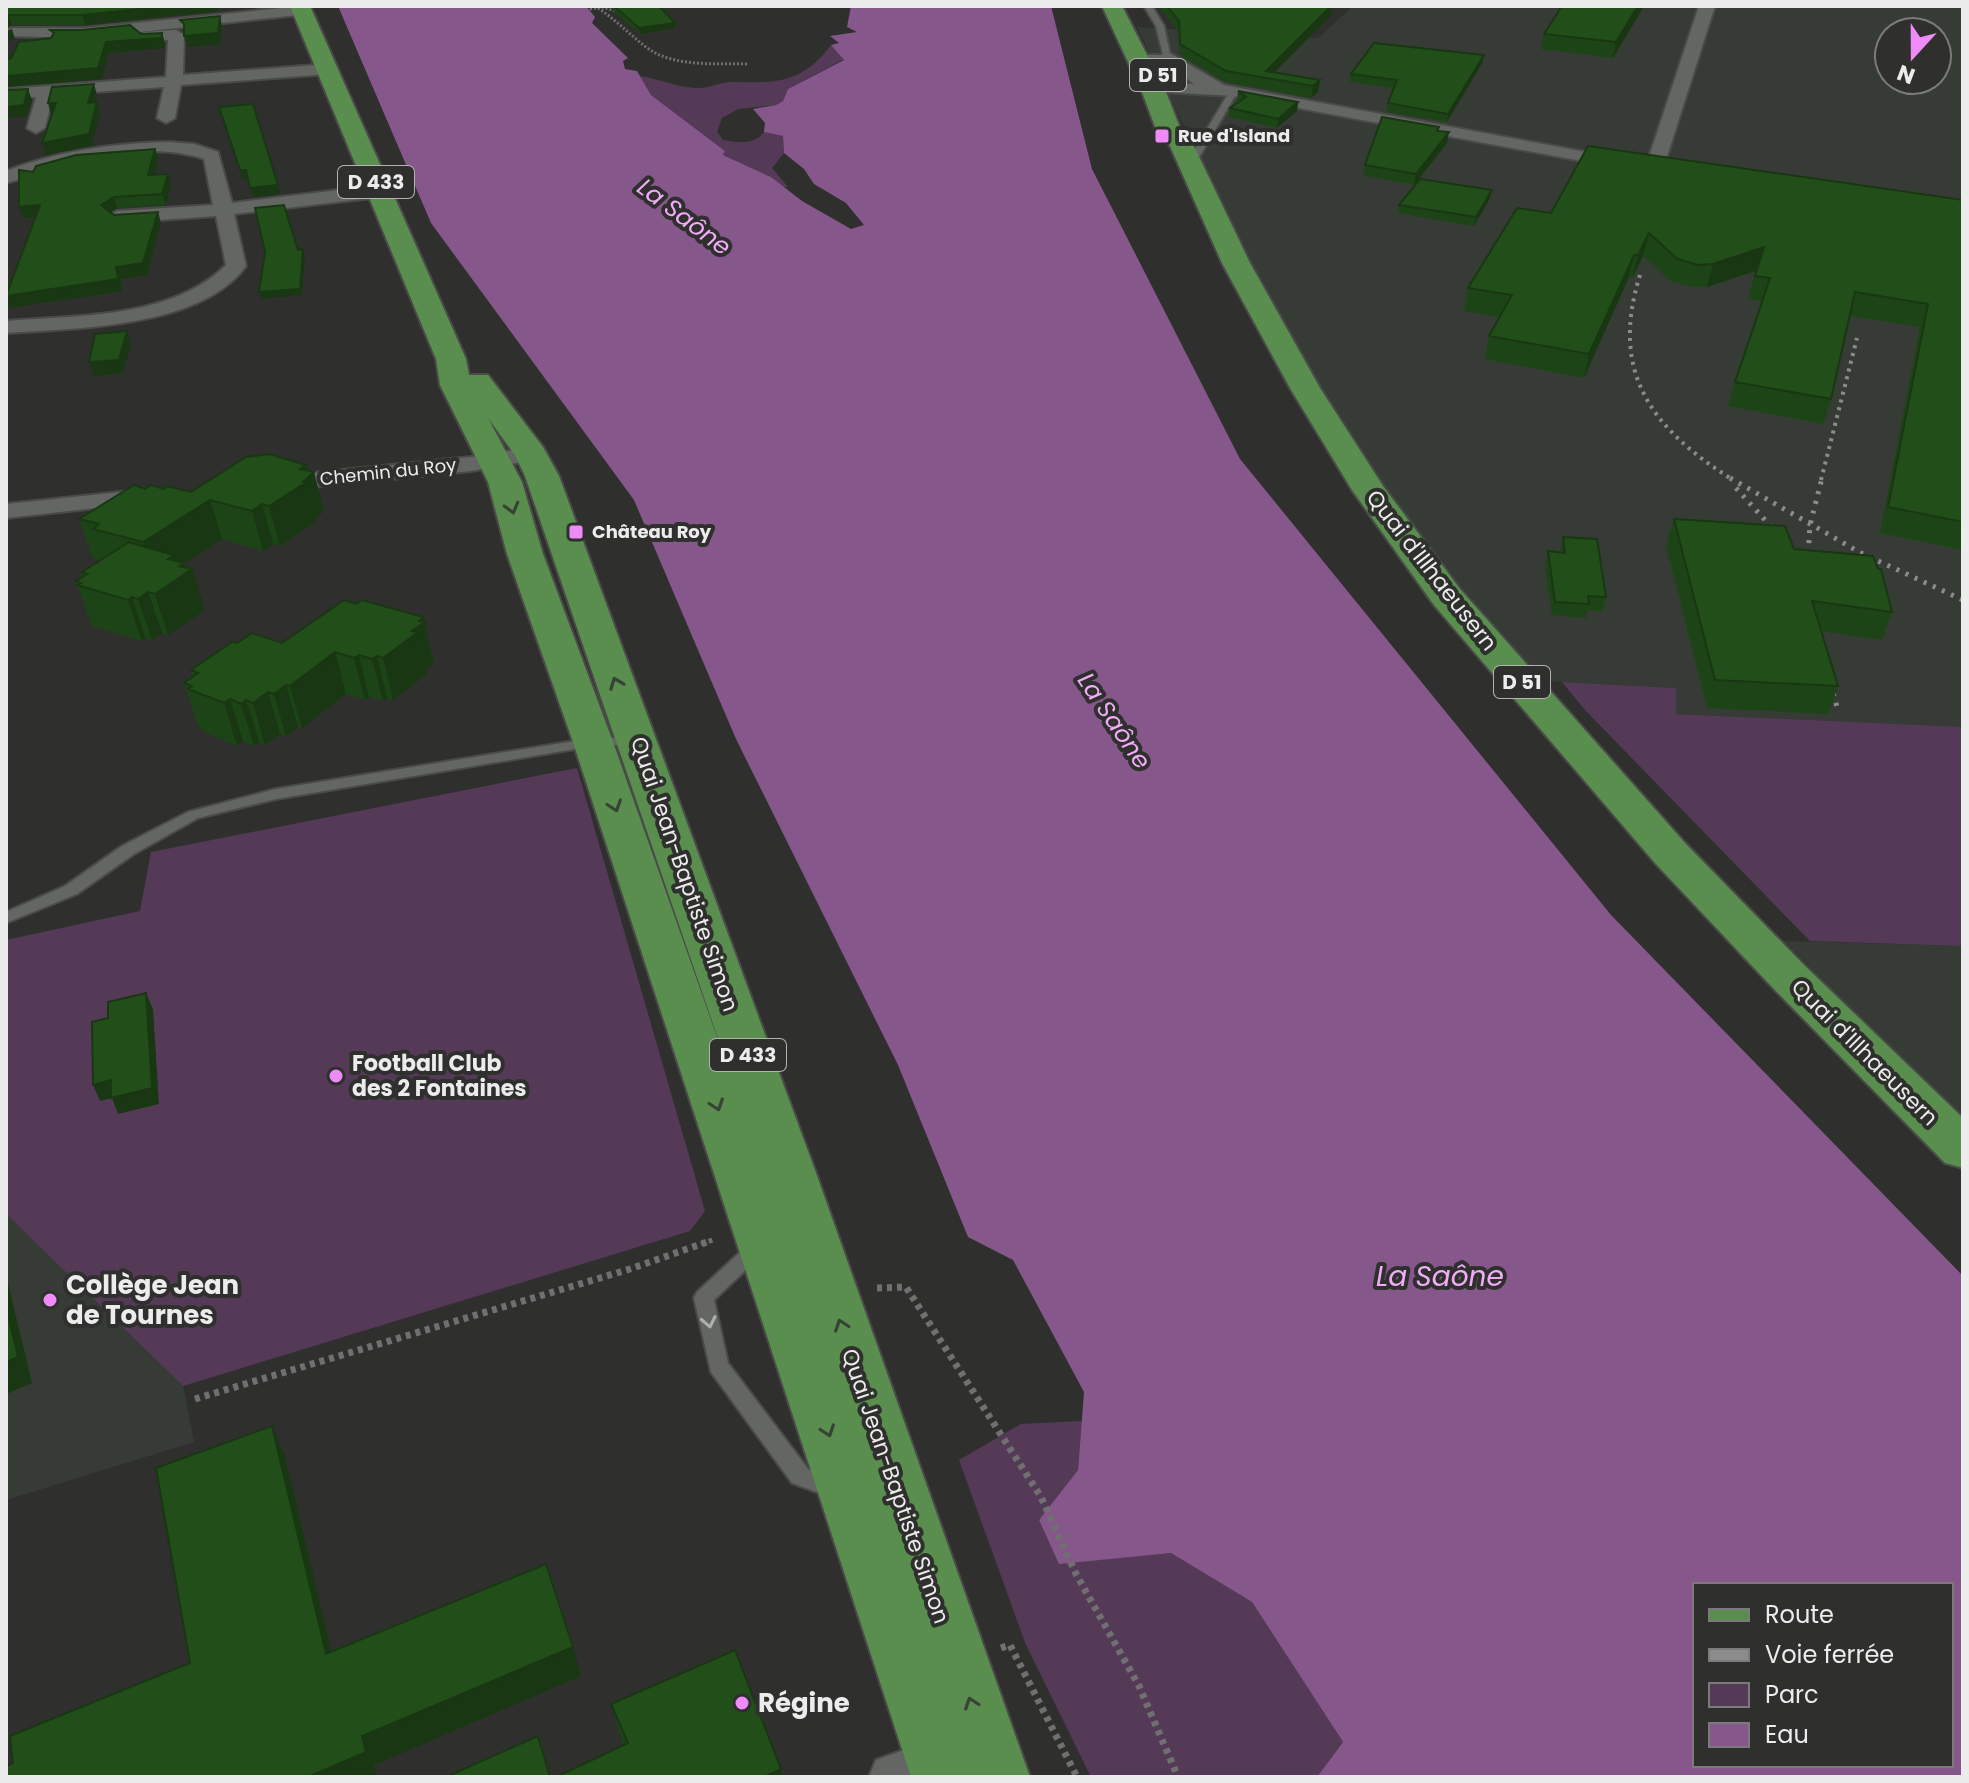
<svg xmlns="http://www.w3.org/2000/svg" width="1969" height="1783" font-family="Poppins,sans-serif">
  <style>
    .built { fill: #363c35; fill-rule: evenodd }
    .green { fill: #553a58 }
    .water { fill: #86578b; fill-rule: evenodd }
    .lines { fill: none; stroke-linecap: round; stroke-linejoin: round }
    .lane-casing { stroke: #4a4b49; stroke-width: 4 }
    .street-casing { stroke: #4a4b49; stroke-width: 4 }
    .primary-casing { stroke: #4a4b49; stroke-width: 4 }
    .path-far2 { stroke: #6f706f; stroke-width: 3; stroke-dasharray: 2 2; stroke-linecap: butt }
    .path-far1 { stroke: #6f706f; stroke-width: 5; stroke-dasharray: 4 4; stroke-linecap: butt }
    .path { stroke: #6f706f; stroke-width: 7; stroke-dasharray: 5 5; stroke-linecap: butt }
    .lane { fill: #646664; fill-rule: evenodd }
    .street { fill: #646664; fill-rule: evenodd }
    .primary { fill: #598e4e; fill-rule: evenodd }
    .rail-far1 { stroke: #8b8c8b; stroke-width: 4; stroke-dasharray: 3 5; stroke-linecap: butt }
    .rail { stroke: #8b8c8b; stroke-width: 5; stroke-dasharray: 3 7; stroke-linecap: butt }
    .wall { fill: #1d4416 }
    .shaded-wall { fill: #183712 }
    .building { fill: #224f19; stroke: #183712; stroke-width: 2 }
    .oneway { stroke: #374334 }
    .oneway2 { stroke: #aeb0ae }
    .poi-dot { fill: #ee8bf8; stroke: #2f302e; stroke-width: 3 }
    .labels { text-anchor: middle; stroke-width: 8; stroke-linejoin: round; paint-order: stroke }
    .far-poi-label { font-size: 18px; font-weight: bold; fill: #ebeceb; stroke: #2f302e; text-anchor: start }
    .far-street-label { font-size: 18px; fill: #ebeceb; stroke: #2f302e }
    .shield { fill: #2f302e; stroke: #b3b4b2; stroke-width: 2 }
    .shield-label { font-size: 20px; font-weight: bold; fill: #ebeceb }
    .street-label { font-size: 22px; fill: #ebeceb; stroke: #2f302e }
    .poi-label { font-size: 22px; font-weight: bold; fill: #ebeceb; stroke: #2f302e; text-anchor: start }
    .water-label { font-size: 24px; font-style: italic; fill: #f1abf7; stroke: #2f302e }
    .near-poi-label { font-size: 26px; font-weight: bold; fill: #ebeceb; stroke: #2f302e; text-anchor: start }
    .near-water-label { font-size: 28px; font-style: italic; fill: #f1abf7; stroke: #2f302e }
  </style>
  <rect width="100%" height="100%" fill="#2f302e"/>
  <path class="built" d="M1353 6H1963V727L1676 714V688L1531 680 1439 576 1288 346 1137 27 1318 38ZM1889 32H1937V80H1889Z
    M1784 941 1963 946V1124Z
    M6 1214 183 1386 194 1442 6 1500Z"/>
  <path class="green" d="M831 45 844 59 788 89 783 101 776 105 738 109 722 118 717 132 723 140C737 143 755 145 764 132L783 136 784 153 772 168 788 187H780L771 177 723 155 725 151 651 95 640 76C659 79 677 87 695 88 709 89 719 82 732 82 776 83 802 84 831 45Z
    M1562 682 1676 688V714L1963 727V946L1810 941 1585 710Z
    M577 768 705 1211 690 1231 183 1386 6 1214V940L140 911 151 852Z
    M1082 1421 1078 1470 1039 1520 1059 1563 1171 1553 1252 1602 1343 1742 1317 1777H1091L1026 1645 959 1460 1021 1424Z"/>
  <path class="water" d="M338 6H586L595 17 592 23 628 58 623 61 625 69 637 71 651 95 725 151 723 155 771 177 802 201 851 229 864 225 846 203 814 184 804 169 784 153 783 136 764 132 765 123 753 109 776 105 783 101 788 89 844 60 831 45 839 43 830 36 857 32 847 27 851 6H1051L1092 169 1240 459 1611 915 1963 1276V1777H1317L1343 1742 1252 1602 1171 1553 1059 1564 1039 1520 1078 1470 1084 1392 1013 1260 968 1237 898 1065 736 739 634 500 431 223ZM1695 1585H1951V1765H1695Z"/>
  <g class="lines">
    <g class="lane-casing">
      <path id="lane" d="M1144 6H1152L1164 26 1171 59H1136L1132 57 1136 55H1163L1156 26Z
        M1231 89 1238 91 1200 156 1184 159V155L1192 154Z
        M638 737 643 738 645 741 643 744 593 746 276 799 198 818 134 854 77 894 6 923V912L65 886 122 846 188 812 276 789 593 738Z
        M759 1238 766 1241 769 1246 766 1251 714 1300 728 1363 808 1469 841 1481 844 1488 841 1495 833 1498 792 1483 711 1372 694 1298 697 1292 752 1241Z"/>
    </g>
    <g class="street-casing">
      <path id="street" d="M302 6 307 8V14L85 38 6 36V30L12 28H85Z
        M1699 6H1715L1663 169 1654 175 1648 173 1645 169Z
        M176 30 184 35 183 75 329 64 337 69 329 74 181 85 175 118 166 123 157 118 164 87 53 95 45 128 36 133 27 128 36 97 6 99V89L166 77 168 40 144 42 136 37 144 32Z
        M1168 52 1224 85 1624 159 1633 164 1624 169 1234 96 1145 91 1143 87 1145 83 1151 82 1194 84 1162 60V54Z
        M169 142 194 144 218 152 232 203 380 185 389 191 380 197 234 214 246 266C201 328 76 328 6 333V321C77 315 172 319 226 265L216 216 117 223 107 217 117 211 213 205 204 159C139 137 68 167 6 183V171C58 151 114 143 169 142Z
        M531 447 539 449 543 454 539 459 471 471 272 491 263 489 260 484 263 479 272 477 471 457Z
        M150 489 159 491 162 496 159 501 6 518V504Z
        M940 1737 997 1760 1004 1777H869L876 1760Z"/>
    </g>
    <g class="primary-casing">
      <path id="primary" d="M290 6H310L466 359 469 375H488L543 447 559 476 816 1173 1030 1777H911L573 742 507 554 488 482 440 385 436 359ZM488 418 515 455 525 476 734 1085 613 742 543 554 522 482Z
        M1102 6H1122L1166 92 1182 133 1192 142 1250 263 1320 388 1383 486 1460 589 1685 843 1805 966 1963 1118V1168L1945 1163 1773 988 1655 863 1434 605 1352 490 1290 388 1222 263 1170 146 1159 137 1142 92Z"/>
    </g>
    <path class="path-far2" d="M598 8C616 20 629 34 646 47 673 68 717 63 749 64
      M590 9 602 7 616 11"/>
    <path class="path-far1" d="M701 1244 716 1239"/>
    <path class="path" d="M877 1288 906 1287 1041 1497 1076 1574 1139 1686 1178 1777
      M195 1399 630 1269 707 1242
      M1001 1648 1010 1645 1077 1777"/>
    <use href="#lane" class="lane"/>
    <use href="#street" class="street"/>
    <use href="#primary" class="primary"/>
    <path class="rail-far1" d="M1640 275C1609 373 1652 429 1733 480
      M1821 480 1857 338"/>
    <path class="rail" d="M1730 478 1861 553 1963 600
      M1736 488 1784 541
      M1807 573 1810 525 1822 478
      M1828 674 1837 707"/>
  </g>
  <path class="wall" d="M6 6H217L218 11 85 25H12L6 28 15 39 6 42Z
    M608 6H659L675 28 640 34Z
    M1158 6H1333L1332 14 1275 72 1320 80 1318 92 1311 98 1225 82 1180 55 1179 32Z
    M1562 6H1644L1613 58 1541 49 1544 34Z
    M1484 55 1482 63 1447 122 1387 112 1388 103 1394 88 1350 82 1351 74Z
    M1238 91 1298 102 1297 111 1277 128 1229 117 1230 108 1239 102 1237 100Z
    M1439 127V131L1447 143 1414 185 1363 175 1365 165Z
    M155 149 158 159 154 175 171 185 166 205 117 208 110 212 114 215 161 223 147 275 120 279 122 291 9 308 36 217 23 218 33 172Z
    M1490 198 1474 226 1398 213 1399 205Z
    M1963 200V550L1880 533 1920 327 1850 316 1831 399 1824 424 1728 406 1735 382 1762 301 1748 299 1756 271 1707 287H1692L1671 281 1643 256 1632 278 1629 277 1584 378 1485 359 1489 336 1499 317 1464 311 1468 288 1551 213Z
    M307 470 324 511 315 519 316 522 280 546 273 544 263 551 222 539 184 564 185 568 192 569 205 610 168 635 162 633 152 640 145 638 142 641 92 626 76 581 83 577 82 572 100 561 93 559 79 519 145 489H164L191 492Z
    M1674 519 1794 549 1892 612 1882 640 1822 631 1838 686 1829 714 1707 708 1666 546Z
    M1563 537 1606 597 1602 611 1588 610 1586 618 1552 615 1545 565 1548 551 1560 552Z
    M356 604 424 622 434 664 426 669 427 674 393 700 387 698 383 701 369 697 365 700 346 694 302 728 298 727 286 736 280 734 265 745 259 742 254 746 243 741 237 746 202 731 200 726 198 725 184 683 193 677 191 670 237 643H282Z
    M611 1704 782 1777 623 1746Z"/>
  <path class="shaded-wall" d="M169 6H217L218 11 85 25 82 15Z
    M1331 6H1333L1332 14 1269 78 1266 71Z
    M1638 6H1644L1613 58 1616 42Z
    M9 15 12 25 6 28V16Z
    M220 16 222 26 220 44 187 47 184 36Z
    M675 23V28L640 34 639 28Z
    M12 29 15 39 6 42V31Z
    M162 33 165 43V48L109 53 102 79 6 87V76L106 42Z
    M1484 55 1482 63 1447 122 1448 114Z
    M1320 80 1318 92 1311 98 1313 86Z
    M94 84 97 95 91 114 88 103Z
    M28 89 32 100 27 116 6 118V107Z
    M97 102 100 114 92 146 46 155 42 143Z
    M1298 102 1297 111 1277 128 1278 119Z
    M48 103H56L60 114 51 115Z
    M1449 132 1447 143 1414 185 1416 174Z
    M155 149 158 159 152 186 148 175Z
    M240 170H246L248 179 242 180Z
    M168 174 171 185 166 205 162 194Z
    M278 185 280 194 253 197 250 188Z
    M1492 190 1490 198 1474 226 1476 217Z
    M114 197 117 208 104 216 101 205Z
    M40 205 44 216 23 218 19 207Z
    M158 212 161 223 147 275 120 279 122 291 9 308 6 296 116 267Z
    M1649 233 1643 256 1632 278 1638 255Z
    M1764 247 1758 270 1707 287 1713 264Z
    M303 249 305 256 302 295 261 299 259 292Z
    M1634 255 1629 277 1584 378 1589 354Z
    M127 331 131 345 123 373 93 376 89 362Z
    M306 465 309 476 314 472 324 511 315 519 316 522 280 546 269 506 300 469Z
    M210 500 222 539 184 564 187 573 192 569 205 610 168 635 155 594 156 582 143 542Z
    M262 504 273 544 263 551 252 511Z
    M148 592 162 633 152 640 138 599Z
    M132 597 145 638 142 641 128 600Z
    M423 617 434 664 426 669 427 674 393 700 383 658 412 631 419 621Z
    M335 652 346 694 302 728 290 686Z
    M359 655 369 697 365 700 354 658Z
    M377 656 387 698 383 701 372 659Z
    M286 685 298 727 286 736 274 694Z
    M268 692 280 734 265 745 253 703Z
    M230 699 243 741 237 746 224 703Z
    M246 700 259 742 254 746 241 704Z
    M146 993 153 1009 159 1104 118 1114 112 1098 100 1101 93 1085 111 1080Z
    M6 1275 32 1383 6 1394Z
    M272 1426 285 1456 339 1684 326 1654Z
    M573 1647 581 1676 374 1765 377 1777H308L362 1736Z
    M781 1769 782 1777H764Z"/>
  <path class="building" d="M6 6H169L82 15H9L6 16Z
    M614 6H659L675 23 639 28Z
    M1167 6H1331L1266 71 1320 80 1313 86 1226 71 1180 44 1179 21Z
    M1562 6H1638L1616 42 1544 34Z
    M220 16 218 33 184 36V24L180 20Z
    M130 25 141 34 162 33V38L106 42 98 68 6 76V59L11 58 19 42 51 38 54 33 50 30H82Z
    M1374 43 1484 55 1448 114 1388 103 1397 80 1351 74Z
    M94 84 88 103 97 102 89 134 42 143 56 103H48L52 87Z
    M28 89 24 105 6 107V90Z
    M1238 91 1298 102 1278 119 1230 108 1246 97Z
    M253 104 278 185 250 188 246 170H240L219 107Z
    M1382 117 1439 127 1437 131 1449 132 1416 174 1365 165Z
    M1588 146 1963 200V522L1888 507 1928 304 1855 292 1831 399 1735 382 1770 278 1755 276 1764 247 1713 264 1697 265 1676 258 1649 233 1638 255H1634L1589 354 1489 336 1512 295 1468 288 1517 208 1551 213Z
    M155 149 148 175 168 174 162 194 114 197 101 205 114 215 158 212 143 263 116 267 118 279 6 296 40 205 19 207V170L33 172 36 166 76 155Z
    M1420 179 1492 190 1476 217 1399 205Z
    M284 205 298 250 303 249 300 289 259 292 265 252 255 208Z
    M127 331 119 360 89 362 95 334Z
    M269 454 306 465 300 469 314 472 303 482 305 483 269 506 262 504 252 511 210 500 143 542 93 529 99 524 79 519 134 485 145 489 151 485 164 489 167 486 191 492 246 457Z
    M1674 519 1785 526 1794 549 1873 556 1878 569H1881L1892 612 1812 601 1838 686 1715 680Z
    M1563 537 1597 539 1606 597 1588 596 1589 604 1555 602 1548 551 1565 553Z
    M129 542 173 555 168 559 184 563 179 566 192 569 155 594 148 592 138 599 132 597 128 600 77 585 81 583 76 581 87 574 82 572Z
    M344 600 356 604 362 600 423 617 419 621 425 622 412 631 418 632 383 658 377 656 372 659 359 655 354 658 335 652 290 686 286 685 274 694 268 692 253 703 246 700 241 704 230 699 224 703 188 689 192 686 184 683 198 673 191 670 232 642 237 643 252 633 282 643Z
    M146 993 152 1088 111 1098V1080L93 1085 92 1022 108 1018V1002Z
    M6 1306 18 1357 6 1362Z
    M272 1426 326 1654 546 1564 573 1647 362 1736 366 1752 308 1777H6V1766L13 1763 10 1736 190 1663 156 1468Z
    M735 1650 781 1769 764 1777H556L628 1743 611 1704Z
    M538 1736 550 1777H446Z"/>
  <defs><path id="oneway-chevron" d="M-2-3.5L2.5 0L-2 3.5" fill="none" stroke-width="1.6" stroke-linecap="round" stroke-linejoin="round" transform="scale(2)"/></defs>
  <g class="oneway">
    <use href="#oneway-chevron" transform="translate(512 508) rotate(75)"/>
    <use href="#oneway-chevron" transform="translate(616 683) rotate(-111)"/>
    <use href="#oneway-chevron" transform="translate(615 806) rotate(71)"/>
    <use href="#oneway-chevron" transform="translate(717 1105) rotate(71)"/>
    <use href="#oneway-chevron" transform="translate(841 1325) rotate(-109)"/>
    <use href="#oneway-chevron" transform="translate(828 1431) rotate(71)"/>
    <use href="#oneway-chevron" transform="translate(971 1703) rotate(-109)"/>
  </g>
  <use class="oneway2" href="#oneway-chevron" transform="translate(709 1322) rotate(78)"/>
  <g class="poi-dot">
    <rect x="1154" y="128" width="16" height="16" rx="4"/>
    <rect x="568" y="524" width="16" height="16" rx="4"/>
    <circle cx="336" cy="1076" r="8"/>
    <circle cx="50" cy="1300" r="8"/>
    <circle cx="742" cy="1703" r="8"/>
  </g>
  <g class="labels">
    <g class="far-poi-label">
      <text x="1178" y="142">Rue d'Island</text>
      <text x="592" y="538">Château Roy</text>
    </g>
    <g class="far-street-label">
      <text transform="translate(388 472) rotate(-6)" y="6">Chemin du Roy</text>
    </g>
    <g class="shield">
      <rect x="1130" y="59" width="56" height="32" rx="6"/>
      <rect x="338" y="166" width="76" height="32" rx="6"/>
      <rect x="1494" y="666" width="56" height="32" rx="6"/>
      <rect x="710" y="1039" width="76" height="32" rx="6"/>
    </g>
    <g class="shield-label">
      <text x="1158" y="82">D 51</text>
      <text x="376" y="189">D 433</text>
      <text x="1522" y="689">D 51</text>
      <text x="748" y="1062">D 433</text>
    </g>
    <g class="street-label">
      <text transform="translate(1432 570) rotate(52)" y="8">Quai d'Illhaeusern</text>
      <text transform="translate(685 874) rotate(71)" y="8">Quai Jean-Baptiste Simon</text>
      <text transform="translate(1865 1052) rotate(45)" y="8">Quai d'Illhaeusern</text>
      <text transform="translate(896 1486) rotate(71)" y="8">Quai Jean-Baptiste Simon</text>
    </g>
    <g class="poi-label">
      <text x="352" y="1071">Football Club<tspan x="352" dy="25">des 2 Fontaines</tspan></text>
    </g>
    <g class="water-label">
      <text transform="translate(684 217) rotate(37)" y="8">La Saône</text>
      <text transform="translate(1114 721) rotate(56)" y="8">La Saône</text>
    </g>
    <g class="near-poi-label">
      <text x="66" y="1294">Collège Jean<tspan x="66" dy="30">de Tournes</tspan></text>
      <text x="758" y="1712">Régine</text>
    </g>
    <g class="near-water-label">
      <text x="1440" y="1286">La Saône</text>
    </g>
  </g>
  <rect width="1969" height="1783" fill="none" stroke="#ebeceb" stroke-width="16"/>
  <rect x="1693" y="1583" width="260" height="184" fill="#2f302e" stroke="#7a7b7a" stroke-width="2"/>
  <rect x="1709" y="1609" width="40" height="12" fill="#598e4e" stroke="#7a7b7a" stroke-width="2"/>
  <text x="1765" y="1623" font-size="24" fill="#ebeceb">Route</text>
  <rect x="1709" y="1649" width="40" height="12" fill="#8b8c8b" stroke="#7a7b7a" stroke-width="2"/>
  <text x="1765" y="1663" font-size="24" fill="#ebeceb">Voie ferrée</text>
  <rect x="1709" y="1683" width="40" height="24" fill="#553a58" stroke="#7a7b7a" stroke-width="2"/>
  <text x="1765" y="1703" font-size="24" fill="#ebeceb">Parc</text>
  <rect x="1709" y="1723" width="40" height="24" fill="#86578b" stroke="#7a7b7a" stroke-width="2"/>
  <text x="1765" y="1743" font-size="24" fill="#ebeceb">Eau</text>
  <g transform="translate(1913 56) rotate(201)"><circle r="38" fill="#2f302e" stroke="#7a7b7a" stroke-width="2"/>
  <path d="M0-6L14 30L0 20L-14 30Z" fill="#ee8bf8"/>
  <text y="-12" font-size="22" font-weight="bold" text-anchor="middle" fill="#ebeceb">N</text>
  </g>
</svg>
